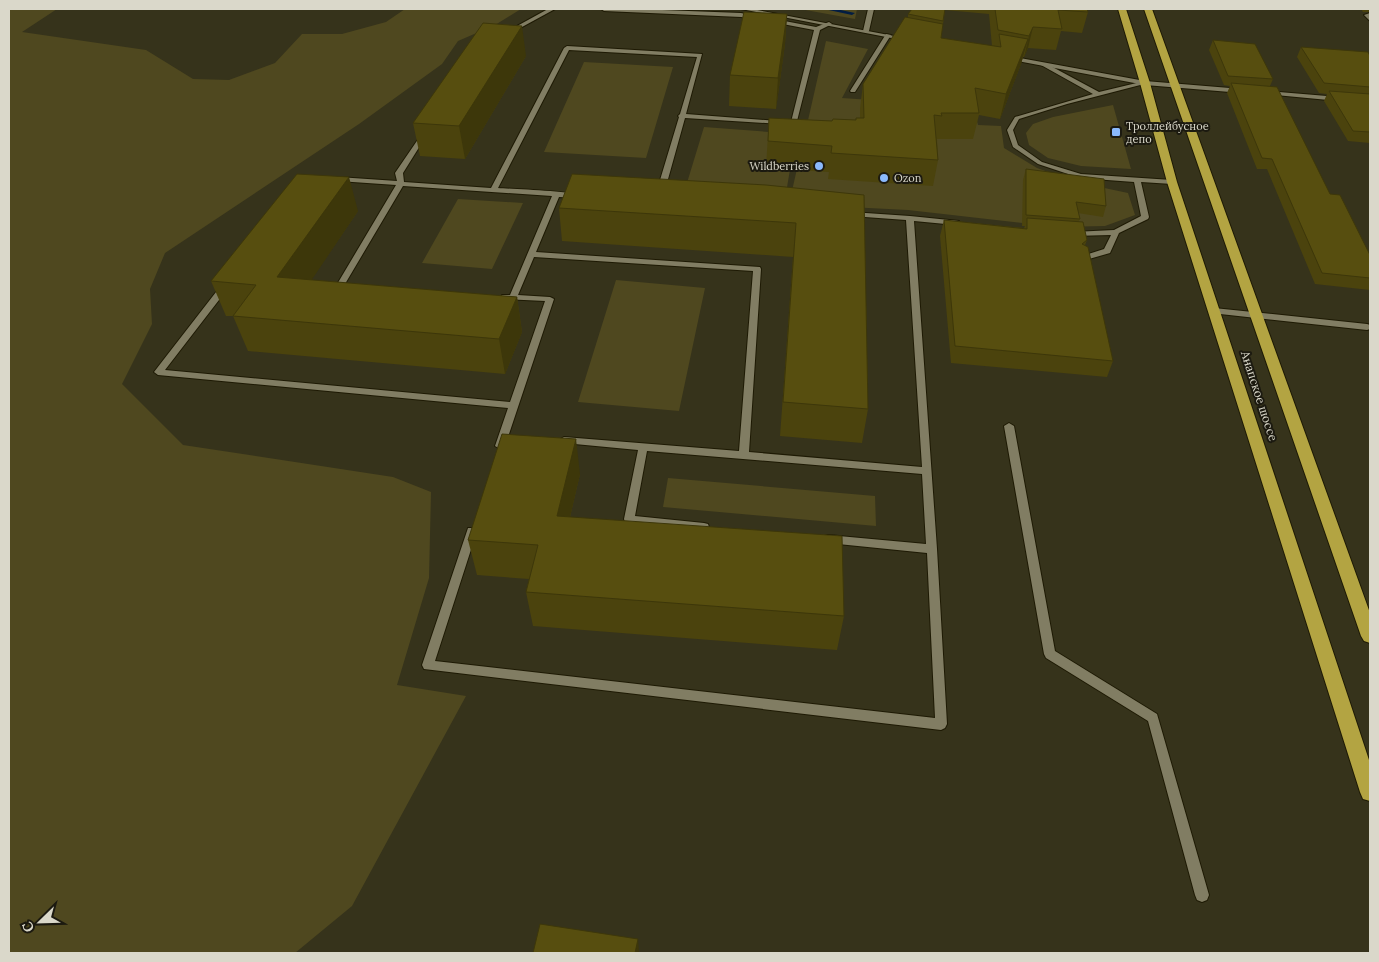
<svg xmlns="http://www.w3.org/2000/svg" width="1379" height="962" font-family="Lora,serif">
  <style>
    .green { fill: #4f481f }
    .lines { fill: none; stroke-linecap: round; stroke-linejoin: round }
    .stream { fill: #021d43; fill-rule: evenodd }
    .lane-casing { stroke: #1e1a04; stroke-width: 2 }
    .street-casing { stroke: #1e1a04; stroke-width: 2 }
    .highway-casing { stroke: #1e1a04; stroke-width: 2 }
    .lane { fill: #817d63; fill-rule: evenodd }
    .street { fill: #817d63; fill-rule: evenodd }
    .highway { fill: #b3a442; fill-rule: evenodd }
    .wall { fill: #4b430d; fill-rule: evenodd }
    .shaded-wall { fill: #3d370a }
    .building { fill: #574e0f; stroke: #3d370a }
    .poi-dot { fill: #8bbafc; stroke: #1c1a10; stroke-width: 2 }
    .labels { text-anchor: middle; stroke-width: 4; stroke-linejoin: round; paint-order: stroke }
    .far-poi-label { font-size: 11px; fill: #dad8ca; stroke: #1c1a10; text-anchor: start }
    .street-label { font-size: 12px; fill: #dad8ca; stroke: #1c1a10 }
  </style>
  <rect width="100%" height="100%" fill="#36331b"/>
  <path class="green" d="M9 9H57L22 32 146 50 193 79 229 80 275 63 302 34H342L386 22 405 9H521L495 25 458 41 442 64 359 124 165 253 150 289 152 324 122 384 183 445 393 477 431 492 429 578 397 685 466 696 352 906 295 953H9Z
    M800 9H857L855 19Z
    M826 41 868 49 842 98 900 102 976 117 978 125 1001 126 1004 148 1037 168 1076 182 1128 193 1135 215 1105 226 1057 227 908 210 789 204Z
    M584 62 673 67 646 158 544 152Z
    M1113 105 1131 169 1081 166 1048 158 1029 145 1026 133 1033 124 1053 117Z
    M704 127 796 134 784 205 683 196Z
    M458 199 523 203 492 269 422 263Z
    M616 280 705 288 679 411 578 402Z
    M668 478 875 496 876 526 663 507Z"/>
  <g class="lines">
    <path class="stream" d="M824 9H836L855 13 852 15Z"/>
    <g class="lane-casing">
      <path id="lane" d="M548 9H555L511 33 506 32Z
        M601 9H636L741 13 758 17 755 19 741 17 604 11Z
        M868 9H874L869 31 866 33 863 31Z
        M1370 13V21L1364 15Z
        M774 19 816 27 829 22 832 24 820 30 796 125 685 118 665 190 658 192 657 190 679 117 678 116 680 114 697 57 569 50 498 188C512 189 573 191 581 196L577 198 559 197 536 252 760 267 761 269 749 452 922 467 906 220 851 216 847 214 851 212 910 216 959 221 960 223 956 225 914 221 937 549 947 724 945 728 941 730 424 669 422 665 467 531 468 528H476L477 531 435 661 935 718 927 553 828 543 824 542 823 539 824 536 828 535 926 544 922 474 647 451 635 516 704 523 708 524 709 527 708 530 704 531 625 522 624 519 638 450 564 443 559 440 564 437 739 451 753 271 534 257 518 295 550 297 554 299 505 446 500 449 495 446 508 408 158 375 154 372 223 283H226L230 285 229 287 165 370 510 402 545 301 505 299 501 297 502 295H510L552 196 403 186 345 284 352 287 348 289 337 288 336 286 396 185 338 181 334 179 338 177 397 181 395 173 423 132 425 131 428 133 403 173 404 182 491 188 564 48 567 46 702 54 686 114 791 122 814 30 772 22 771 21Z
        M886 34 891 35 855 92H851L850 91Z
        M1041 63H1045L1099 92 1145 81 1148 83 1067 104 1019 119 1013 130 1018 145 1042 162 1081 174 1172 180 1176 182 1172 184 1141 182 1149 217 1148 219 1119 233 1110 253 1082 261H1079V257L1104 249 1111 235 1073 236 1069 234 1073 232 1114 230 1141 216 1134 182 1080 178 1038 164 1013 147 1007 130 1015 117 1093 94 1041 65Z
        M1214 308 1367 324 1370 325V329L1367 330 1211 313 1210 311Z
        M1009 423 1014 426 1055 651 1157 714 1209 895 1207 900 1202 902 1197 900 1195 895 1148 721 1046 658 1044 654 1004 426Z"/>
    </g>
    <g class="street-casing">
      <path id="street" d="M741 9H752L910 39 907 41Z
        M1009 56 1145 81 1242 89 1245 91 1242 93 1145 85 1007 59 1006 58Z
        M1267 91 1339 97 1342 99 1339 101 1265 94V92Z"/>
    </g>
    <g class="highway-casing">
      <path id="highway" d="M1118 9H1126L1150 83 1177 182 1370 763V801L1363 799 1360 792 1167 182 1140 83Z
        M1144 9H1152L1370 613V643L1364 641 1361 636Z"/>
    </g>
    <use href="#lane" class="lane"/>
    <use href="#street" class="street"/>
    <use href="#highway" class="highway"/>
  </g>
  <path class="wall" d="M912 9H1087L1088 12 1082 33 1061 31 1056 50 1028 48 1024 57H1023L1021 64 1000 119 979 115 973 139H937L938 160 933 186 828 179 829 172 766 168 769 118 832 121 855 120 860 118V109L863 84 908 18V14ZM945 10 989 14 992 46 941 38Z
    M1361 9H1370V12H1363Z
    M787 14 785 44 776 109 729 106 730 75Z
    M1213 40 1273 79 1270 86 1330 194 1370 255V290L1315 284 1267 169H1257L1227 93 1230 86 1224 85 1209 50Z
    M1301 47 1370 56V143L1348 141 1324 101 1327 94 1319 93 1297 57Z
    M526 56 465 159 420 156 413 123Z
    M1026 169 1106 206 1103 217 1078 213 1080 219 1079 221 1087 240 1085 245 1113 361 1107 377 951 363 940 236 944 220 1024 228 1025 226H1022L1023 180Z
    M864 195 868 409 862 443 780 436 793 257 562 241 559 208Z
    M358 211 311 280 517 297 522 332 505 374 248 351 233 316H226L211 281Z
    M580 474 570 517 844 616 837 650 533 626 526 592 529 579 477 575 468 540Z"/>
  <path class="shaded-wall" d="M787 14 785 44 776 109 778 78Z
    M522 26 526 56 465 159 459 126Z
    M1033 27 1028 48 1024 57 1029 36Z
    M1028 39 1021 64 1000 119 1006 94Z
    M349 177 358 211 290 312 277 277Z
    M517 297 522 332 505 374 499 339Z
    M576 439 580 474 562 551 557 516Z
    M638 939 639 953H635Z"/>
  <path class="building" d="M912 9H945L943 21 908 14Z
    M995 9H1087L1088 12 1058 10 1062 29 1033 27 1029 36 998 30Z
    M744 12 787 14 778 78 730 75Z
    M905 17 943 24 941 38 1001 47 999 34 1028 39 1006 94 975 88 979 113H941L942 116 934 115 938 160 831 153 832 146 768 141 769 118 832 121 833 119 856 120V118H864L863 84Z
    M483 23 522 26 459 126 413 123Z
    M1213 40 1255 44 1273 79 1228 76Z
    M1301 47 1368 52 1370 56V87L1324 83Z
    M1231 83 1277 87 1330 194 1340 195 1370 255V278L1322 273 1272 159 1262 158Z
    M1329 91 1370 94V132L1353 131Z
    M1026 169 1104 179 1106 206 1076 202 1080 219 1026 215Z
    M297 174 349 177 277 277 517 297 499 339 233 316 256 285 211 281Z
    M572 174 766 185 864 195 868 409 783 402 796 223 559 208Z
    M1027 218 1083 222 1087 240 1082 244 1088 247 1113 361 955 346 944 220 1027 229Z
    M502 434 576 439 557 516 842 536 844 616 526 592 538 545 468 540Z
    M540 924 638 939 635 953H533Z"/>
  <g class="poi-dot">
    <rect x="1111" y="127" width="10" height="10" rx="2.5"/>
    <circle cx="819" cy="166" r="5"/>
    <circle cx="884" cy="178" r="5"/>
  </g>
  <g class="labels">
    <g class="far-poi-label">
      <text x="1126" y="130">Троллейбусное<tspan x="1126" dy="13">депо</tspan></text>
      <text x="809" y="170" text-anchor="end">Wildberries</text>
      <text x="894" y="182">Ozon</text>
    </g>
    <g class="street-label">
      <text transform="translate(1259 396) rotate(72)" y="4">Анапское шоссе</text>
    </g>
  </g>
  <rect width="1379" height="962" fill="none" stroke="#dad8ca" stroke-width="20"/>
  <g transform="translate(40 922) rotate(247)" stroke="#1c1a10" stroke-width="4" paint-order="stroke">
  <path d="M0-4L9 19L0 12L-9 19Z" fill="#dad8ca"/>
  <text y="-8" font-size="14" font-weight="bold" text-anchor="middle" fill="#dad8ca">С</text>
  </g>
</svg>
